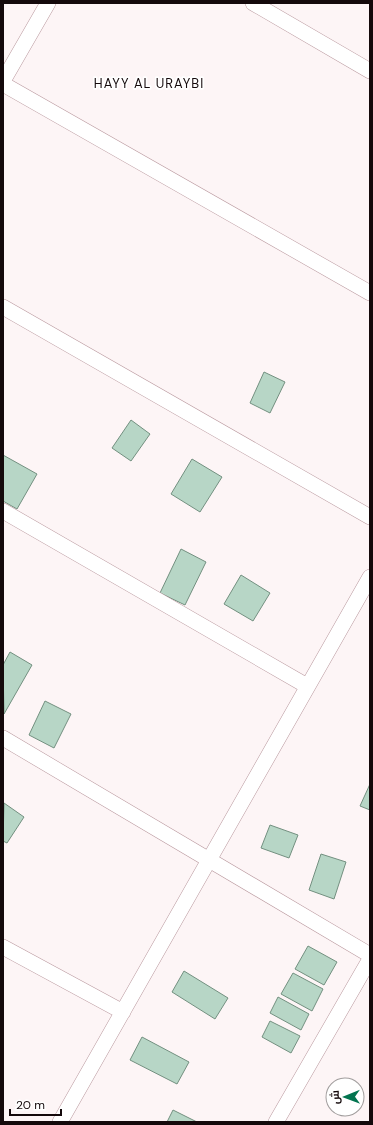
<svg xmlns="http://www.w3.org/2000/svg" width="373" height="1125" font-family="'DM Sans',Cairo,sans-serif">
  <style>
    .building { fill: #b7d6c6; stroke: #739080 }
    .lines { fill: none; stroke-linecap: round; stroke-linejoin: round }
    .minor-casing { stroke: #ba999f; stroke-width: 16 }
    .minor { stroke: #fff; stroke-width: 15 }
    .labels { text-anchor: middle; stroke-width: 3.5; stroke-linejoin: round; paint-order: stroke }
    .neighbourhood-label { font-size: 13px; letter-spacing: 1px; fill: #14090b; stroke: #fff }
  </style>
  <rect width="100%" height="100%" fill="#fdf5f6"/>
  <path class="building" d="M264 372 285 382 270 413 250 403Z
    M131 420 150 434 131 461 112 448Z
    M3 455 37 474 17 509 3 501Z
    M192 459 222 477 200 512 171 494Z
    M181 549 206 562 185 605 160 593Z
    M241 575 270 593 253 621 224 604Z
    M10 652 32 665 4 714 3 665Z
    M45 701 71 714 54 748 29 735Z
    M370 784V810L360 806Z
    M4 803 24 817 7 843 3 841Z
    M270 825 298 835 289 858 261 848Z
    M321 854 346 862 334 899 309 890Z
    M308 946 337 962 324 985 295 969Z
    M184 971 228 998 215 1019 172 992Z
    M293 973 323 989 312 1011 281 994Z
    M278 997 309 1014 301 1030 270 1013Z
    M270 1021 300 1036 291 1053 262 1037Z
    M142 1037 189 1062 177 1084 130 1060Z
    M173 1110 197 1122H167Z"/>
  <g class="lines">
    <g class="minor-casing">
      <path id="minor" d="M253 3 370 71
        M3 81 48 3
        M3 84 370 293
        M3 307 370 517
        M3 511 307 686
        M3 738 370 955
        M3 947 123 1012
        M60 1122 370 577
        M276 1122 370 959"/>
    </g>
    <use href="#minor" class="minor"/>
  </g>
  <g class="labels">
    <g class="neighbourhood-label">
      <text x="149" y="88">HAYY AL URAYBI</text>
    </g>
  </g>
  <rect width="373" height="1125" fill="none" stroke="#14090b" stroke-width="8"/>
  <g transform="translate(345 1097) rotate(269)"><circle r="19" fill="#ffffff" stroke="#a19d9d"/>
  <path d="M0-3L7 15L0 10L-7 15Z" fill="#02744f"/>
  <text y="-6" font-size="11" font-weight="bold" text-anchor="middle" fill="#14090b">ش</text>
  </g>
  <path d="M10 1109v6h51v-6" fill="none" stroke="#14090b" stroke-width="2"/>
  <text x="16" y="1109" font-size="12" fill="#14090b" stroke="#ffffff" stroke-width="3" paint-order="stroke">20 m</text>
</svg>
